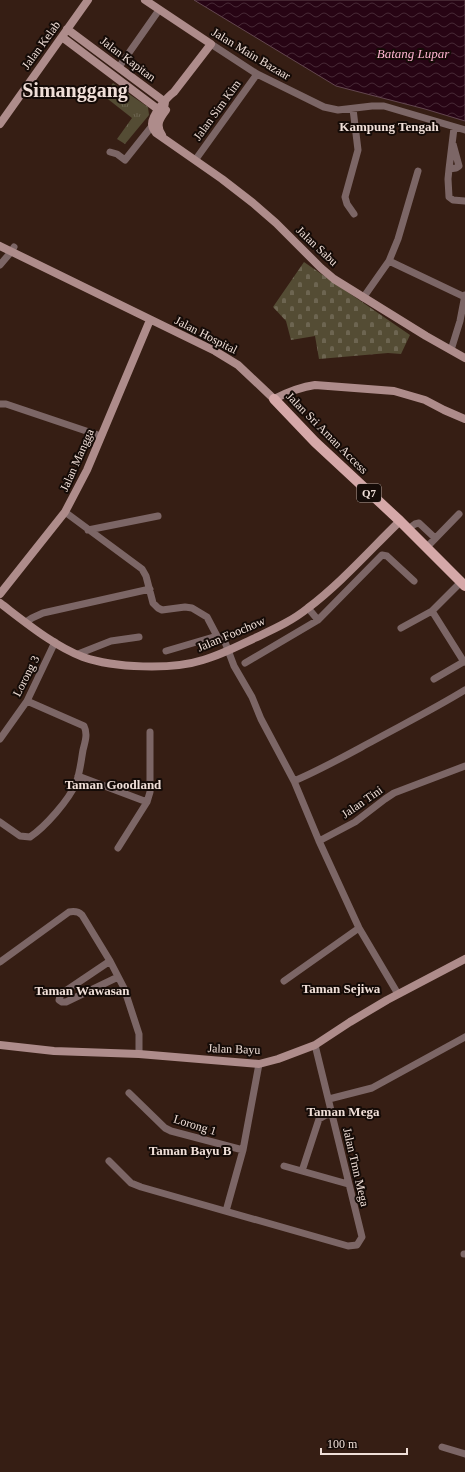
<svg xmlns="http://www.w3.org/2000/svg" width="465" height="1472" font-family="Georgia,serif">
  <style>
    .cemetery { fill: url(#cemetery-stones) }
    .park { fill: url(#park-tufts) }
    .water { fill: url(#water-waves); stroke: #63464f }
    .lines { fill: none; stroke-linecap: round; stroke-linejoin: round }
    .street { stroke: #7c6666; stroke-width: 7 }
    .secondary { stroke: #ae8c8b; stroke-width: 8 }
    .primary { stroke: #d5a8a8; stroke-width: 10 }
    .labels { text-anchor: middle; stroke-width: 4; stroke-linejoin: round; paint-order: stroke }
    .shield { fill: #150b07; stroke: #ae9f99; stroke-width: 1 }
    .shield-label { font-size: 11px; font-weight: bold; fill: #f0dfd8 }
    .street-label { font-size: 12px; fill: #f0dfd8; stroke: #150b07 }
    .water-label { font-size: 13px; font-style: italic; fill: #fdb3cf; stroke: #150b07 }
    .neighbourhood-label { font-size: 13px; font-weight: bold; fill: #f0dfd8; stroke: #150b07 }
    .town-label { font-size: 20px; font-weight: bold; fill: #f0dfd8; stroke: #150b07 }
  </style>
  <defs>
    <pattern id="cemetery-stones" width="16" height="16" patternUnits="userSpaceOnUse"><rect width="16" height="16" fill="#544c34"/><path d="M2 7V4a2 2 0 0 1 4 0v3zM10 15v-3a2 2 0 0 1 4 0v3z" fill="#6d6551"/></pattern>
    <pattern id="park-tufts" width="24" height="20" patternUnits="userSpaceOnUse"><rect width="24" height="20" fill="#544c34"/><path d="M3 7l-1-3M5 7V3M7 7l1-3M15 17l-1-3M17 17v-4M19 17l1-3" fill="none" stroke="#6d6551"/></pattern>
    <pattern id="water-waves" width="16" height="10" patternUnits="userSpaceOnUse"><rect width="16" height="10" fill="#270414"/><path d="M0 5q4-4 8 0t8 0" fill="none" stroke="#472835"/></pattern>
  </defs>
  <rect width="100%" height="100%" fill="#361e14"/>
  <path class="cemetery" d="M304 262 410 335 401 354 388 353 319 359 315 336 291 340 286 321 273 307Z"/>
  <path class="park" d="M113 83 148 107 149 115 125 144 117 139 132 118 104 96Z"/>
  <path class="water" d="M194 0H465V121L425 109 336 86Z"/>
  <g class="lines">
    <path class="street" d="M211 44 257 74 324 107 338 110 372 106H384L465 130
      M119 67 159 10
      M353 109 358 150 345 197 347 204 354 214
      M453 144 459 166 456 168 449 169 454 128
      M110 152 117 154 125 160 152 126
      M196 159 257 74
      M449 169 448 179 449 197 453 200 465 201
      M389 261 465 297
      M0 265 11 252 14 247
      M363 298 389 261 398 239 418 171
      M451 350 460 321 465 295
      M0 404H6L101 436
      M65 512 142 569 146 576 153 603 158 608 162 610 185 607 192 608 207 617 217 636 225 642 234 666 252 697 261 719 294 781 319 841 359 928 398 994
      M408 529 415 524 419 523 435 538
      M88 530 158 516
      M426 548 459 514
      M308 608 318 620
      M432 611 464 662
      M26 622 32 618 43 613 150 589
      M401 628 432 611 461 582
      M166 651 217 636
      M78 654 111 641 139 637
      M245 663 318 620 382 555 387 556 414 581
      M434 679 465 661
      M0 739 27 701 55 642
      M78 776 147 802
      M294 781C320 770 345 756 371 742 402 725 434 709 465 690
      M0 822 20 836 30 837C45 827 69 800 76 783 80 773 81 761 83 750 85 742 88 734 84 726L27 701
      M319 841 355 822 385 799 394 793 465 766
      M118 848 147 802 150 792V732
      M110 961 64 992 60 996 59 1000 62 1002H66L118 977
      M0 962 69 912C74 911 78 911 82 915L110 961 124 988 139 1034V1054
      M284 981 359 928
      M129 1093 165 1128 171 1131 243 1150
      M329 1099 372 1088 465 1037
      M109 1161 131 1183 141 1187 348 1246 357 1245 362 1237 315 1045
      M284 1166 348 1184
      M302 1171 319 1119 326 1115 332 1114
      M226 1211 243 1150 259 1064
      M464 1254H465
      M442 1447 465 1454"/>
    <path class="secondary" d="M145 0 211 44 174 92C167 97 152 115 152 124 152 128 154 130 156 133L222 179 253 203 276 223 321 268 334 279 426 336 465 358
      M67 29 165 102 163 114
      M62 37 159 110 162 109
      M0 124 88 0
      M162 135C155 125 160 118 166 110
      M0 246 215 351 238 365 274 399C288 392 300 387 315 385L394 391 425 400 444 410 465 419
      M0 594 65 512 87 470 150 320
      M0 603C25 622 54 646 83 657 114 668 172 670 203 660 221 655 238 646 255 638 274 629 292 621 308 608 341 583 370 550 400 521
      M0 1045 54 1051 139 1054 259 1064 278 1059 315 1045 350 1022 387 1000 465 959"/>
    <path class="primary" d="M274 399 315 442 400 521 465 586"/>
  </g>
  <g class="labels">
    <rect class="shield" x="357" y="484" width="24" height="18" rx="3"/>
    <g class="shield-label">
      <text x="369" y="497">Q7</text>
    </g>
    <g class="street-label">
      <text transform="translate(41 45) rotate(-54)" y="4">Jalan Kelab</text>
      <text transform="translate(251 54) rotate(31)" y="4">Jalan Main Bazaar</text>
      <text transform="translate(128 59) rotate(37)" y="4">Jalan Kapitan</text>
      <text transform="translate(217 110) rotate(-54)" y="4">Jalan Sim Kim</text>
      <text transform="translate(317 246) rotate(43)" y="4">Jalan Sabu</text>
      <text transform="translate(206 335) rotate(27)" y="4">Jalan Hospital</text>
      <text transform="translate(327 433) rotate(45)" y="4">Jalan Sri Aman Access</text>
      <text transform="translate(77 460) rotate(-66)" y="4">Jalan Mangga</text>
      <text transform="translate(231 634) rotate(-23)" y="4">Jalan Foochow</text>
      <text transform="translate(26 676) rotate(-63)" y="4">Lorong 3</text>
      <text transform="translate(362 802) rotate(-35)" y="4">Jalan Tini</text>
      <text transform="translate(234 1049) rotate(2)" y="4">Jalan Bayu</text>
      <text transform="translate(195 1125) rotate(17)" y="4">Lorong 1</text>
      <text transform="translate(356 1167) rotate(77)" y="4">Jalan Tmn Mega</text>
    </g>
    <g class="water-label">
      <text x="413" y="58">Batang Lupar</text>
    </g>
    <g class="neighbourhood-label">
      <text x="389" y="131">Kampung Tengah</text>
      <text x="113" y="789">Taman Goodland</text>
      <text x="341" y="993">Taman Sejiwa</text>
      <text x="82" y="995">Taman Wawasan</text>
      <text x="343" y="1116">Taman Mega</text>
      <text x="190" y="1155">Taman Bayu B</text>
    </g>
    <g class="town-label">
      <text x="75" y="97">Simanggang</text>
    </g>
  </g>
  <path d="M321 1448v6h86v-6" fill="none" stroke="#f0dfd8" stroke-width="2"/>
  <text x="327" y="1448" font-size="12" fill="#f0dfd8" stroke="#150b07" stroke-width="3" paint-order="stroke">100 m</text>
</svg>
